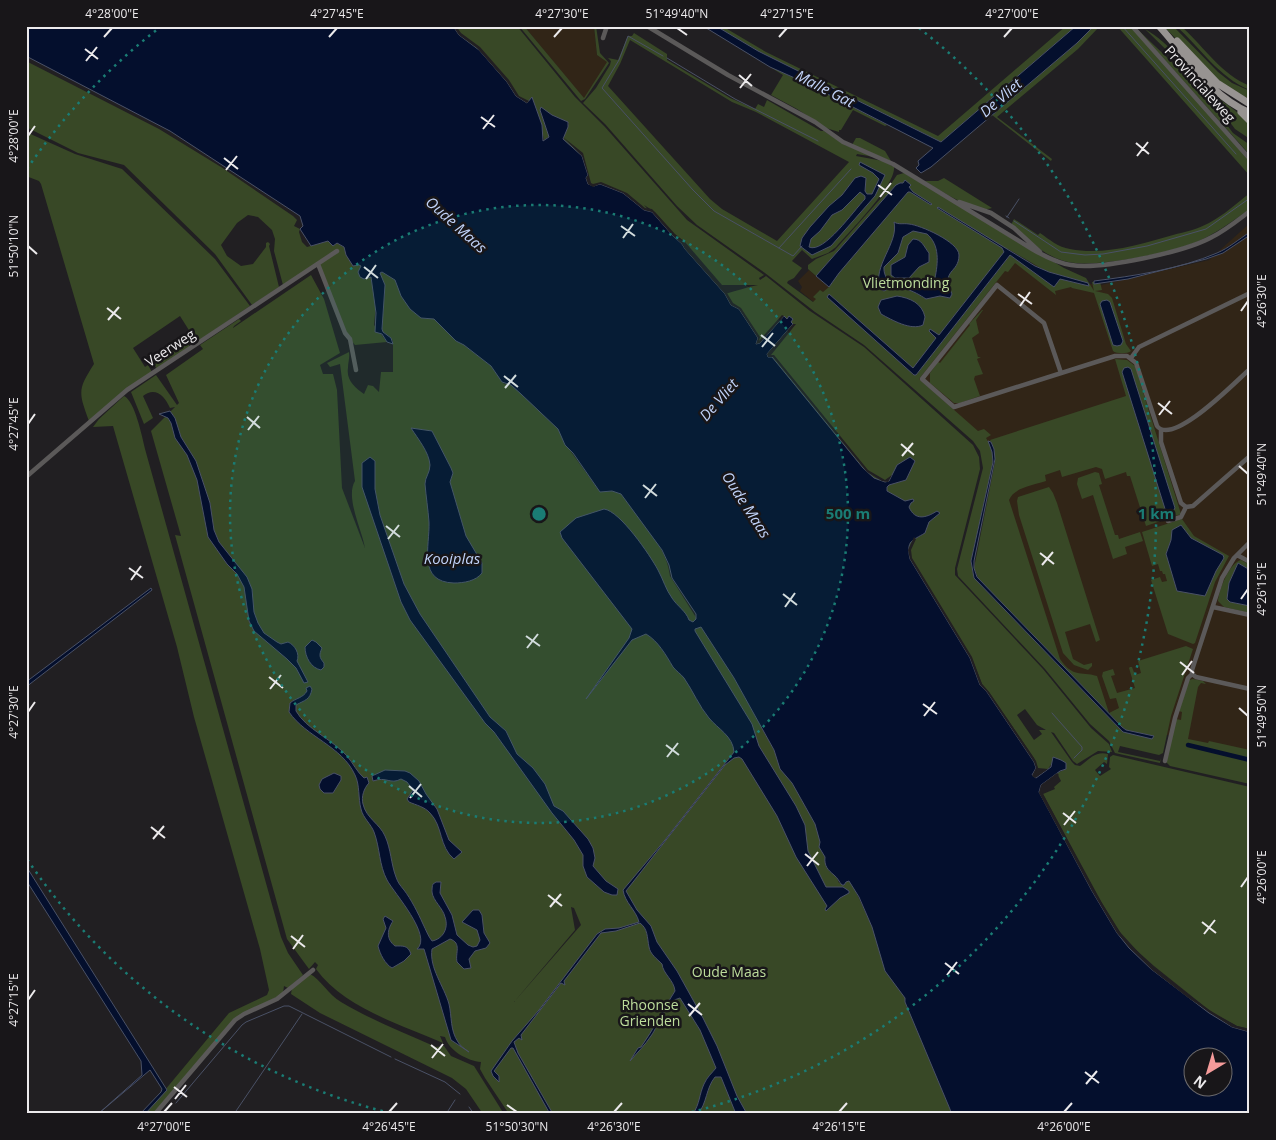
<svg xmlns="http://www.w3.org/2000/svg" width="1276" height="1140" font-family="'Open Sans',sans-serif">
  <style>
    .industrial { fill: #312517 }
    .green { fill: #384826; fill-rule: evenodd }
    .water { fill: #040f2d; stroke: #4a5166; fill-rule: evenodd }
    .pier { fill: #211f22 }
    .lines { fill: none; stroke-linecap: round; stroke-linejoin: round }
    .stream { stroke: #4a5166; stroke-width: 1 }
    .canal { stroke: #040f2d; stroke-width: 4.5 }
    .street { stroke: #5b5959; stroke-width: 4.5 }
    .primary { stroke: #979391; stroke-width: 7 }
    .ticks { fill: none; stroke: #eceaec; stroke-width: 2 }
    .ring { fill: none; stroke: #1a7c74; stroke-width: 2.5; stroke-dasharray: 2.5 5 }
    .labels { text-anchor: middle; stroke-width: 5; stroke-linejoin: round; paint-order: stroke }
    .street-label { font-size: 14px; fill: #eceaec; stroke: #181619 }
    .park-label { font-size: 14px; fill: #bddd9c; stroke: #181619 }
    .water-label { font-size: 15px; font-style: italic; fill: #c1d3f9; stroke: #181619 }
    .centre { fill: #1a7c74; stroke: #181619; stroke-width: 2.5 }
    .ring-label { font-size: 15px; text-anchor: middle; font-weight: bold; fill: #1a7c74; stroke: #181619; stroke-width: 5; stroke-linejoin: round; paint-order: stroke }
    .neatline { fill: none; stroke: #eceaec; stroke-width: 2 }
    .ticks-label { font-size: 12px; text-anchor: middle; fill: #eceaec }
  </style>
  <rect width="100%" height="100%" fill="#211f22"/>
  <path class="industrial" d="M524 26H594L597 55 608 62 584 99Z
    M1250 223V754L1186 740 1120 722 1062 666 1002 506 1012 473 913 380 1012 258 1041 266 1097 286 1209 260Z
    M809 270 829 287 816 304 800 291 802 287 798 281Z"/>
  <path class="green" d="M416 26H517L575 97 605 127 687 220 764 275 759 278 760 280 766 276 810 311 864 347 973 445 979 457 980 469 955 568V575L1043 669 1091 728 1109 744 1112 752 1098 751 1077 764 1073 761 1054 733 1051 732 1072 762 1075 765 1080 766C1090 759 1095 751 1108 754L1107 764 1104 762 1095 770 1100 776 1111 769 1109 767 1110 757 1113 755 1250 787V1029L1237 1026 1209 1010 1154 966 1125 940 1102 903 1043 794 1055 789 1054 787 1061 781 1057 773 1066 769 1052 763 1048 769 1038 768 1034 758 989 692 982 684 973 661 912 562 869 477 731 306 725 294C736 291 747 287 758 285H722L685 242 675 234 655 212 644 205 651 213C633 200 614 182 591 187L563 137 569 123 544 140 541 124 533 100 515 120ZM1025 709 1037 725 1046 730H1039L1042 734 1034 740 1017 715Z
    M519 26H524L584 98 607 62 597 55 594 26H596L600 53 609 63 585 99 581 101Z
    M716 26H722L766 52 938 136 1066 26H1076L941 142 758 51Z
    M1094 26H1100L1078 49 997 117 1052 159 1051 161 992 115 1077 43Z
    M1117 26H1130L1229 136 1250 162V176Z
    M1134 26 1199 88 1233 133 1250 145V155Z
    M1163 26H1173L1218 72 1232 83 1250 91V99C1214 84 1191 52 1163 26Z
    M1176 26 1183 28C1205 48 1221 74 1250 86V90C1218 77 1201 48 1176 26Z
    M1145 29C1171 44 1186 68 1207 89 1221 101 1237 110 1250 124V139L1235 129 1203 86Z
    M634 33 667 54V60L730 98 755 109 758 104 764 107 767 100 821 131H824L845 145 875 157 857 154 856 156 883 161 894 167C896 185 849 232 836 247L828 253 812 259 802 250 792 261 802 268 794 278 788 281 787 283 813 302 816 299 813 297 820 290 823 292 829 287 839 271 910 189V185L903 183 895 186 816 276 808 269V265L816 259 834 251 882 197 897 175 904 173 1064 268 1086 278 1094 291 1092 282H1100L1102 290 1095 291 1108 294 1112 298 1126 344 1131 351C1128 354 1116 354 1113 351L1094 293 1072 288 1071 287 1055 291 1056 295 1015 263 1008 272 1005 271 919 379 978 431 984 429 991 435 986 438 992 448 993 462 971 561 973 574 977 581 1123 732 1154 736 1126 730 1122 727 979 580 974 568 995 462 994 449 990 440 1126 396 1115 359 1127 360 1135 366 1181 514 1146 526 1130 476H1127L1126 472 1105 479 1102 469 1096 467 1062 477 1060 470 1045 475 1046 481C1035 485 1014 487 1009 500L1060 659C1073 678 1080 671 1097 676L1109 713 1119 708 1116 698 1110 699 1102 676 1103 672 1113 669 1115 675 1111 676 1117 693 1135 688 1129 668 1130 667H1132L1135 675 1141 673 1138 661 1186 646 1193 649 1171 716 1163 753 1159 755 1120 746 1118 752 1160 761 1161 758 1160 763 1115 753 1109 741 1090 724 1045 669 958 576 957 569 983 468 980 451 973 441 864 345 815 312 765 273 697 225 677 206 605 124 583 103 596 88 610 65 611 61 608 58 618 60 628 36H632ZM630 40 732 102 756 112 849 162 777 241 722 209 710 199 608 86 620 64ZM1008 249 1044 270 1089 286 1060 279 1054 286 1010 255 916 375H913L911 372Z
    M26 61 159 129 221 167 293 216 297 220 294 226 300 229 299 232 302 242 307 247 328 241 333 245 337 243 345 248 346 255 361 266 364 279 371 275 376 304 374 325 387 342 355 345 347 336 319 264 283 285 274 251 275 239 272 230 258 217 248 215 237 223 221 245 227 256 241 266 253 264 266 247V243L268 242 270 244 269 246 279 287 252 305 215 254 124 165 78 153 26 127Z
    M770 67 806 83 887 125 885 126 853 110 841 130H839V132L826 128 797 109 771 95 783 75Z
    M26 132 75 154 122 169 215 259 250 306 194 344 190 338 192 335 180 316 133 348 145 367 148 365 152 372 89 421C78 392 78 389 94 364L41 184 39 181 26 176Z
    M856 138H860L885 151 891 161 852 145Z
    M944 178 992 208C976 214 939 190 925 181H938Z
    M1250 193V209C1235 219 1221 230 1205 238 1179 252 1091 270 1064 261 1043 255 1028 239 1011 225L1014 219 1038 235 1040 233C1050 240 1058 247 1070 249 1104 256 1141 244 1173 235 1185 232 1198 229 1209 223 1224 215 1237 203 1250 193Z
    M382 272 395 280 421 318 434 319 456 341 464 345 491 366 504 384 511 385 522 394 558 429 569 449 600 492C608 492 614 489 621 494 638 518 667 546 670 576L734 678 815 824 824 850 839 883 845 884 846 879H850L905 998 952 1114H509L485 1078 480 1069 481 1062C468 1061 449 1051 445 1037L440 1036 443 1043C400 1024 344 1008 316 969L318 965 315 962 309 969 287 939 175 535 181 536 151 431 175 407 170 408C165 396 155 386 143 396L153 418 144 424 131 392 156 375 177 405 179 403 166 375 203 349 200 345 239 319 241 321 234 326 233 328 311 275 324 299 340 353 320 365 323 374H333L337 390 342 488 365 548C362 530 345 497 355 481L340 364 330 367 327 363 349 352C350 358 348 362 348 368 346 380 355 388 364 394L368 385 373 386 379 392 381 372H393V341L389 336 383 332 382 329 385 285 380 274ZM571 907 574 908 581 925 514 1002 575 930Z
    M982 310H983L976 320 979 333 972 338 978 357H981L977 359 983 374 975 376 974 379 980 396 960 403H954L930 383V373L938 362 940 363 970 325 969 324Z
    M186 339 190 347 157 369 152 362Z
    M124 396C135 401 142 437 145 449L281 937 288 953 303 975 288 988 284 986 283 993 279 996 242 1014 154 1114H145L229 1013 267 995 269 990 260 949 194 717 177 647 113 426 93 427 99 419Z
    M1095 472 1099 473 1102 484 1099 485 1115 535H1118L1119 539 1140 532 1143 541 1125 547 1127 554 1113 559 1093 495 1082 499 1077 484 1078 478Z
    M1049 487 1053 493 1057 503 1100 640 1096 642 1090 624 1065 632 1073 659 1084 665 1092 663V666L1088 670 1074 665 1063 653 1019 515 1017 501 1018 497Z
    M1182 519 1194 536 1229 556 1215 582 1195 643 1193 644 1168 634 1151 580 1160 577 1162 582 1167 581 1165 574H1163L1162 571H1160L1158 564 1152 566 1142 532ZM1181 525 1191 538 1223 555 1224 558 1216 571 1205 596 1166 554 1171 540Z
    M1241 560 1250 565V570L1238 563 1229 583 1227 598 1230 602 1250 606V613L1224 607 1218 601C1219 590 1229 563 1241 560Z
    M1193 679 1203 681 1206 684 1201 683 1198 687 1188 739 1208 743 1209 741 1250 750V784L1170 766 1166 762 1176 719 1181 720 1182 712 1179 711 1189 680Z
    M310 974C320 979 329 995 341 1002 371 1020 405 1033 436 1047L444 1046 451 1056 474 1066 504 1114H483L466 1089 452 1078 320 1013 291 994 292 988Z"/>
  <path class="water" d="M26 26H453L459 35 479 50 507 82 516 96 527 103 532 97 542 125 543 141 549 137 540 110 541 107 552 115 568 122V127L563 139 582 156 588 175 586 178 588 184 594 186 600 184 623 193 644 210 652 212 673 236 682 244 685 249 725 294 731 305 739 309 758 338 756 344 760 343 784 316 787 319 789 316 793 319 791 322 793 324 767 354 768 357H772L863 468 874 478 885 482 889 481 897 465 910 457 915 461 906 480 889 485 887 487V491L905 501 913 499 914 501 911 503 909 507C915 521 926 518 937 511L940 513 929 522 925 533C912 541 906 540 910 559L970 658 980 685 987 692 1034 762 1036 768 1032 775 1036 778 1051 767 1053 757 1061 760 1066 763V769L1060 771 1041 785 1039 792 1092 891 1117 933 1129 948 1151 969 1209 1013 1232 1027 1250 1032V1114H952L905 1002V998L885 971 872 927 859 897 849 881 846 882 844 885H842C839 882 838 878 834 875 828 870 824 866 825 857L819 847 820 842 815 824 792 783 780 769 774 750 734 678 701 627 695 629V631L752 724 759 746 796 806 805 825 808 851 826 887H843L849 891V893L840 898 826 911 825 909 827 906 796 857 777 816 742 759 739 757 734 758 725 765 626 891 637 910 651 926 657 942 677 971 703 1018 717 1046 737 1096 747 1114H736L721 1077H715C706 1088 707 1103 698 1114H693C700 1103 699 1095 704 1084 707 1077 712 1073 716 1068L700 1030 680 998C665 1001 659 1025 651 1036 645 1045 637 1053 630 1061L638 1048 641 1047C654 1029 663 1009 675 991 674 980 663 974 662 964 657 959 650 954 649 947 647 937 648 929 640 923L616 931 601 933 564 981 565 985 561 983 521 1035 522 1040 519 1038 514 1042 518 1053 553 1114H550L513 1048H511L494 1071 499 1076V1082L493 1076 491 1071 512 1041 539 1010 597 934 605 929 619 928 639 922C636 910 625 903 623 890L665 840 734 752C733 736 718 729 709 718 699 706 693 691 684 678 681 674 676 671 673 667 666 655 658 641 646 634L632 640 586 699 629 638 632 629 562 538 560 532 576 518 604 509C620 511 650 555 658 570 663 579 666 590 672 598 677 606 686 611 689 620L693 622 696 619V614L672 578 669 565 662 550 621 494 612 491 600 492 573 453 565 445 558 429 521 394 511 385 502 382 491 366 464 345 456 341 434 319 421 318 410 309 401 296 395 280 382 272 380 273 385 285 382 329 383 332 391 338 393 344 387 342 382 334 375 332 376 313 371 277 364 279 360 277 358 272 361 266 359 265 353 266 346 255 344 247 337 243 333 246 328 241 311 246 300 229 303 226 300 216 170 131 26 56ZM1194 1058H1224V1088H1194Z
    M703 26H716L758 51 941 142 1076 26H1094L1077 43 931 167 921 173 916 168 919 165 918 161 933 148 806 83 770 67Z
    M860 162 885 175 875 196 831 246 812 255 800 246 802 238 810 227 829 206 842 195 855 178 861 176 866 178 865 191 867 194H872L879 179 873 173 859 165ZM860 192 865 196V199C854 210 824 254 809 247L811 239 820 231 832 215 842 210Z
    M905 180 911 185 909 187 913 192 932 204 931 205 910 192H908L839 273 829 287 816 276 896 185 900 183H903Z
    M938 207 1035 266 1049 272 1088 283 1089 286 1060 279 1054 287 1010 255 916 375H914L827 297 829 294 913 368 936 338 929 331 930 329 939 335 1004 252 1002 248 937 208Z
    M894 222C899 225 903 223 909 224 920 225 959 242 959 255 959 274 940 269 952 294L950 298 940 296 926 299C914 291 898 283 884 291L880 289C872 266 899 243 894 222ZM913 231 927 234C940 245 938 263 935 278L926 286C922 286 917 284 913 285 907 285 911 286 905 287 893 289 883 278 884 267L898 253 903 237Z
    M1250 232V235L1223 253 1206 259 1128 279 1094 284V281C1134 276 1180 269 1217 253 1229 248 1239 239 1250 232Z
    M913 239C922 239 924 247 929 253V262L919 267 909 278H895L891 275V265L905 257 908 245Z
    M897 296C910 298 922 303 925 317L923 325C911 331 892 320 881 314L878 307 881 300Z
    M1107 300 1110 302 1123 341 1121 345 1117 346 1113 345 1100 304 1102 301Z
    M1128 367 1131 369 1175 508 1173 511 1166 512 1122 372 1124 368Z
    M170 411 175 418 181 437 196 461 210 503 214 530 219 542 247 577 252 589 254 612 258 623 264 633 277 642 281 644 288 642C295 645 300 654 297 661L308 682 304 683 296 668 287 659 254 631 249 621 244 587 237 574 227 564 208 537 197 480 187 455 175 438 171 423 168 418 159 414Z
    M411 428 432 431 451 468 453 473 450 482 466 536 482 563V573C476 581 464 583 454 583 417 582 430 546 429 522 428 509 426 496 425 484 425 477 430 473 430 465 429 452 418 439 411 428Z
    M988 441 991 442 994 449 995 459 974 561V568L977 577 1122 727 1126 730 1154 736 1152 739 1123 732 974 578 971 561 993 462 992 452Z
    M370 457 375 461V489L380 515 404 584 420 614 490 717 506 731 517 754 533 768 545 784 554 806 563 811 588 839 593 848 595 858 593 866 606 881 618 889 617 895H612L604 892 587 877 583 866V855L574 840 552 813 494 732 485 723 410 620 401 602 362 487V463Z
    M1181 525 1191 538 1223 555 1224 558 1216 571 1205 596 1177 591 1166 554 1171 540 1172 530Z
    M1238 563 1250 570V606L1230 602 1227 599 1229 583Z
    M151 588 152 590 26 687V682Z
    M312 640 316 642 322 648C319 655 319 657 324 663V667L321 670C311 668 305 657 305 647Z
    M310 686 312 689C310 700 305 700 296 705V711C306 729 332 739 347 756 353 763 357 772 364 778L367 777 369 783C364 788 361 797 363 804 366 818 380 824 385 836 391 849 391 864 396 877 398 883 400 885 404 890 411 899 418 913 423 924 426 930 428 936 432 941 443 939 449 928 445 917 443 908 433 901 432 892 432 891 432 885 433 884L436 882H441L440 893 452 915 457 935 468 945 473 947 477 946 480 940 477 930 462 922 473 910H479L482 915 484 933 490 943 486 948 475 951 469 959 471 968 464 969 457 962C455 953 462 943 450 939L432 949C429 968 444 986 449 1004 452 1017 450 1030 458 1042 460 1046 465 1049 469 1052L451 1040 424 949H417C433 936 394 893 387 880 379 865 380 848 374 832 371 824 363 818 361 809 358 798 360 785 355 775 342 746 306 737 289 712L290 703C296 698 303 698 307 691L306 688Z
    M385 770 405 771 410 773 419 781 426 794 437 809 449 840 462 852 454 859C439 847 443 826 430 813 425 807 416 805 409 802L407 799 413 790 407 782 401 779C390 785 387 776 373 781L372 776Z
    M334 773 341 776V780L333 793H324L320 789 319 785 322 779Z
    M26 866 167 1090 145 1114H140L161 1092 162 1089 150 1070 98 1114 142 1075 141 1061 26 880Z
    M385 916 393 921C387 930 386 939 395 946 403 946 408 945 411 954L404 961 392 968C385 964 380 954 378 946L386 928 383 919Z"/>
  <path class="pier" d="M456 26 461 33 480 47 509 80 519 96 529 101 527 103 516 96 507 82 477 48 459 35 453 26Z
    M563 137 583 153 591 183 593 184 601 182 627 193 645 208 652 209 674 234 684 242 687 248 727 293 733 303 741 308 760 337 759 341 782 315 784 316 760 343 756 344 758 338 739 309 731 305 725 294 685 249 682 244 673 236 652 212 644 210 623 193 600 184 593 187 588 184 586 178 588 175 582 156Z
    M793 324H796L771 355H774L868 470 885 480 892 475 888 482 882 481 867 472 773 357H768L767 354Z
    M914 537 916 539 911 550 912 558 972 657 982 684 989 692 1036 761 1038 768 1034 776 1044 769H1048L1035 778 1032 776 1036 768 1034 762 987 692 980 685 970 658 910 559 908 550Z
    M1057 773 1059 775 1056 777 1042 786V792L1094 890 1119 931 1152 967 1188 995 1218 1016 1237 1026 1250 1029V1032L1232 1027 1187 997 1151 969 1117 933 1092 891 1039 793 1041 785Z"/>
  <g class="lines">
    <path class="stream" d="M1122 26 1236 154
      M663 56 628 36 619 60 602 88 693 190 714 211 793 256 802 246
      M667 58 735 99 818 141
      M1006 216 1009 218
      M1007 217 1019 199
      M1014 221 1061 252 1085 255 1103 254 1147 246 1206 229 1250 198
      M779 248 851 169
      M1052 713 1082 747V750L1074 758
      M395 1059 445 1082 460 1094
      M176 1103 242 1025 246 1022 284 1006H289L391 1057
      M469 1107 474 1114
      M234 1114 302 1014
      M446 1114 455 1100"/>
    <path class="canal" d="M1188 745 1250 760"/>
    <path class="street" d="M647 26 728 75 815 122 843 142 893 164 1032 249C1044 256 1057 263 1071 265 1101 270 1185 252 1212 237 1226 230 1238 220 1250 211
      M1132 26 1250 159
      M603 38 607 26
      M959 202 991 213 1014 228 1040 252
      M318 264 345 333 350 339 356 370
      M1131 358 1139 347 1250 293
      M1061 373 1044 323 997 285 922 379 954 407 1115 356H1127L1136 363 1157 426C1173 447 1237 380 1250 369
      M1161 430V442L1181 503 1186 507 1193 506 1250 456
      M26 477 127 390 337 251
      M1168 521 1181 517 1186 507
      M1237 555 1250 562
      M1213 607 1250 615
      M1192 674 1196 677 1250 689
      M1165 761 1175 718 1188 678 1192 674V670L1222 578 1234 558 1250 542
      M155 1114 235 1020 244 1014 277 999 313 970"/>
    <path class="primary" d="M1159 26C1188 58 1209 95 1250 113
      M1177 41 1217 83 1250 104
      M1241 112 1250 121"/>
  </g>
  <path class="ticks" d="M677 28 687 35M104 37 112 28M329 37 337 28M554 37 562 28M779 37 787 28M1004 37 1012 28M85 49 98 59M86 61 97 47M739 75 752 86M740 88 751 74M481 117 495 127M483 129 494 115M28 136 35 126M1136 143 1149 154M1137 156 1148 142M224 158 238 169M226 170 237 156M878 185 892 195M880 197 891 183M621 226 635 236M623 238 633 224M28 246 37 254M364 267 378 278M366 279 376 265M1018 294 1032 304M1020 306 1030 292M107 308 121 319M1241 311 1248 301M108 320 119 307M761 335 775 346M762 347 773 333M504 376 518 387M505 388 516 375M1158 403 1172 414M1159 415 1170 401M247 417 260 428M28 424 35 414M248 430 259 416M901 444 914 455M902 456 913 443M1239 466 1248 474M643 485 657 496M645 498 656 484M386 526 400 537M388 539 399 525M1040 553 1054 564M1042 565 1053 552M129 568 143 578M131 580 141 566M783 594 797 605M1241 599 1248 589M785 607 795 593M526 636 540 646M527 648 538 634M1180 662 1194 673M1182 675 1192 661M269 677 283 688M270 689 281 675M923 704 937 714M1239 708 1248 716M28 712 35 702M924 716 935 702M666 745 679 755M667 757 678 743M409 786 422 797M410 798 421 784M1063 813 1076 823M1064 825 1075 811M151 827 165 838M153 839 164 826M805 854 819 865M807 866 818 852M1241 887 1248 877M548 895 562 906M550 907 561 894M1202 922 1216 933M1204 934 1215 920M291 936 305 947M293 949 303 935M945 963 959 974M947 975 957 962M28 1000 35 990M688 1004 702 1015M689 1016 700 1003M431 1045 445 1056M432 1058 443 1044M1085 1072 1099 1083M1086 1084 1097 1071M174 1087 187 1097M175 1099 186 1085M507 1105 517 1112M164 1112 172 1103M389 1112 397 1103M614 1112 622 1103M839 1112 847 1103M1064 1112 1072 1103"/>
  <circle cx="539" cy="514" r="309" fill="#1a7c74" fill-opacity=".12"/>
  <g class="ring">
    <circle cx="539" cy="514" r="309"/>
    <path d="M390 1113A617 617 0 0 1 27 859M27 169A617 617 0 0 1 159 28M919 28A617 617 0 0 1 688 1113"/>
  </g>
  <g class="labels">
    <g class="street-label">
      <text transform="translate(1200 84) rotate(48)" y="5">Provincialeweg</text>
      <text transform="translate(170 348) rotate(-33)" y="5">Veerweg</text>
    </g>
    <g class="park-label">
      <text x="906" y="288">Vlietmonding</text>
      <text x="729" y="977">Oude Maas</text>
      <text x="650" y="1010">Rhoonse<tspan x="650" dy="16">Grienden</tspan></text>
    </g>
    <g class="water-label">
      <text transform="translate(825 89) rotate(27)" y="5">Malle Gat</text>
      <text transform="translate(1001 98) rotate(-41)" y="5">De Vliet</text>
      <text transform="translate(456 225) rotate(42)" y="5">Oude Maas</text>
      <text transform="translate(719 400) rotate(-49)" y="5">De Vliet</text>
      <text transform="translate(746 505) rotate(57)" y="5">Oude Maas</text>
      <text x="452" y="564">Kooiplas</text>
    </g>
  </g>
  <circle cx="539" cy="514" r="8" class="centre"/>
  <g class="ring-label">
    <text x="848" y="519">500 m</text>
    <text x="1156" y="519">1 km</text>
  </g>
  <rect width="1276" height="1140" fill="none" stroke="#181619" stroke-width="55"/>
  <g transform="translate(1208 1072) rotate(218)"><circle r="24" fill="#181619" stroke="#6d6b6d"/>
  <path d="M0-4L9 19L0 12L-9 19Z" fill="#f59b9a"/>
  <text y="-8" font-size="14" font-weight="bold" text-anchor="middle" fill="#eceaec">N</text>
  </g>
  <rect x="28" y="28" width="1220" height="1084" class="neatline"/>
  <g class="ticks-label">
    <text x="112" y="18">4°28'00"E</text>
    <text x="337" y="18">4°27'45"E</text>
    <text x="562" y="18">4°27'30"E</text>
    <text x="677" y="18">51°49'40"N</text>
    <text x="787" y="18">4°27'15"E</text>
    <text x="1012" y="18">4°27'00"E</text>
    <text transform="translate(14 136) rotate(-90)" y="4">4°28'00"E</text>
    <text transform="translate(14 246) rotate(-90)" y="4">51°50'10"N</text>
    <text transform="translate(1262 301) rotate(-90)" y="4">4°26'30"E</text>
    <text transform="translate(14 424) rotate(-90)" y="4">4°27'45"E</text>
    <text transform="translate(1262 474) rotate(-90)" y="4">51°49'40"N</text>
    <text transform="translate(1262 589) rotate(-90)" y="4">4°26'15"E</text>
    <text transform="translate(14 712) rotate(-90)" y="4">4°27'30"E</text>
    <text transform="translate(1262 716) rotate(-90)" y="4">51°49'50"N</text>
    <text transform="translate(1262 877) rotate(-90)" y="4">4°26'00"E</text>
    <text transform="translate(14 1000) rotate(-90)" y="4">4°27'15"E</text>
    <text x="164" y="1131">4°27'00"E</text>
    <text x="389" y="1131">4°26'45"E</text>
    <text x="517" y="1131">51°50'30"N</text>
    <text x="614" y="1131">4°26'30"E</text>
    <text x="839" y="1131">4°26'15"E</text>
    <text x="1064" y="1131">4°26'00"E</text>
  </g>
</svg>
